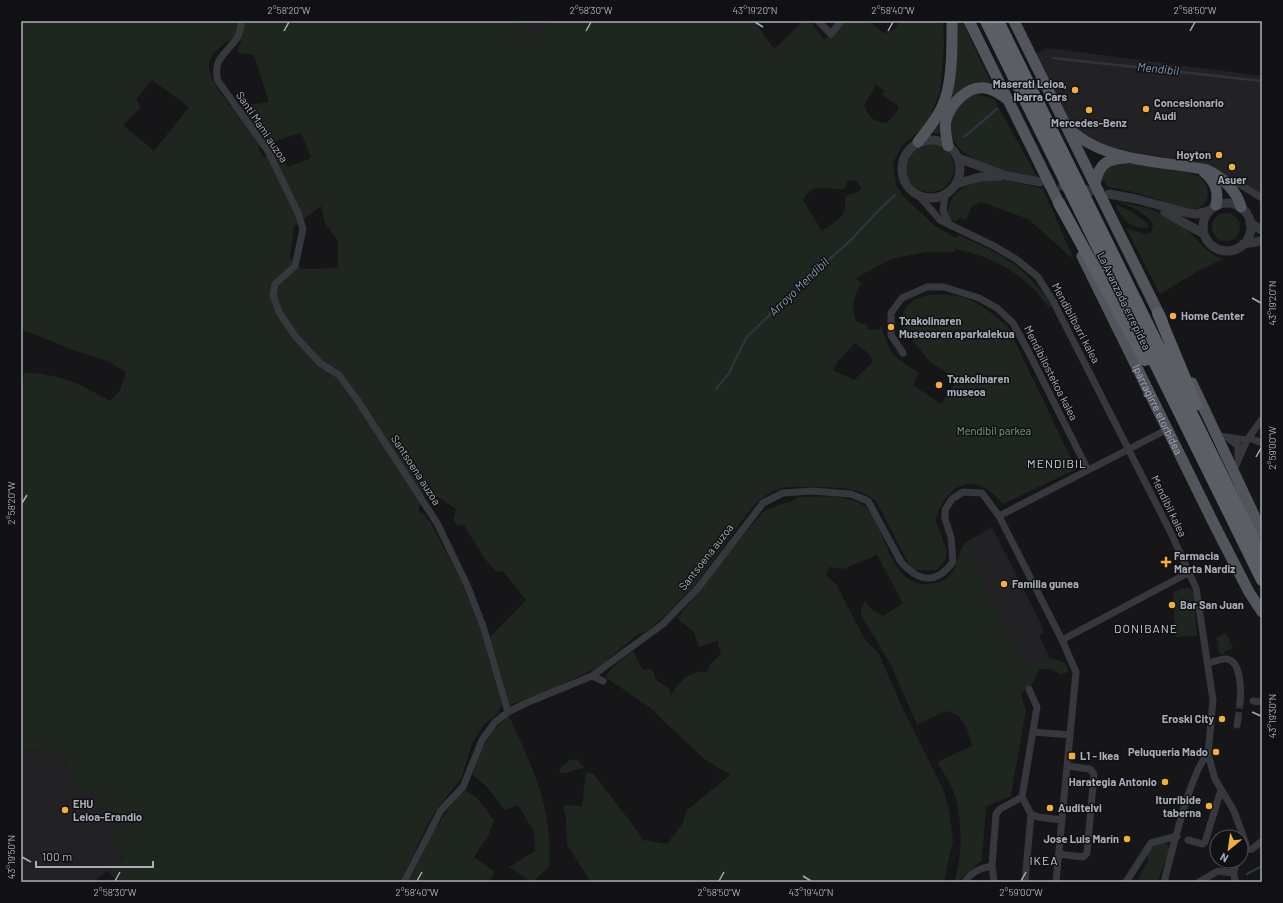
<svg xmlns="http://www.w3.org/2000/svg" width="1283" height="903" font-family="Barlow,sans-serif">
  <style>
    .built { fill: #222225 }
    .green { fill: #1e261f; fill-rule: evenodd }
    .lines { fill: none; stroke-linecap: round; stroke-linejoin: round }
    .stream { stroke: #2c353c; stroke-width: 2.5 }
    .minor-tunnel { stroke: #333438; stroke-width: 7; stroke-dasharray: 7 3.5; stroke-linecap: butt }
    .tertiary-tunnel { stroke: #333438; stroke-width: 9; stroke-dasharray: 9 4.5; stroke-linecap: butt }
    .minor { stroke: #37383d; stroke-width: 7 }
    .tertiary { stroke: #37383d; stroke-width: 9 }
    .primary { stroke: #53555c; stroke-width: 11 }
    .trunk { stroke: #5b5e65; stroke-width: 12 }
    .ticks { fill: none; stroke: #a8adb8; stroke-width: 1.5 }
    .poi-dot { fill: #f2b134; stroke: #111113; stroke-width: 1.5 }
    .labels { text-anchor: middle; stroke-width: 3; stroke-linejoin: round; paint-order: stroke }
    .poi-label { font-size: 11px; font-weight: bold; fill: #a8adb8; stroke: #111113; text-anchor: start }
    .street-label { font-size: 11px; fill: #a8adb8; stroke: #111113 }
    .park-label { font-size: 11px; fill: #7fa381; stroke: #111113 }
    .water-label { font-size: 12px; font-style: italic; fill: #7f9bb3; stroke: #111113 }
    .neighbourhood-label { font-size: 12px; letter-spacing: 1px; fill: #c9ccd4; stroke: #111113 }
    .neatline { fill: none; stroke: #a8adb8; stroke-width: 1.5 }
    .ticks-label { font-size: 10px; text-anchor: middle; fill: #a8adb8 }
  </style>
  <rect width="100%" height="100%" fill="#161618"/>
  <path class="built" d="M515 21H547L531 37Z
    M1048 48 1262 76V195L1240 181 1200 163 1123 151 1104 147 1072 126 1051 89 1035 54Z
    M992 527 1042 626 1044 633 1039 636 1050 658 1028 667 965 543Z
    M21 749 62 755 80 796 89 789 122 823 124 856 94 882H21Z"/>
  <path class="green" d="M21 21H515L531 37 547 21H754L774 49 803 21H810L824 39 834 34 844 21H869L882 32 888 33 896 28 900 21H943L944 46 940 92 928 121 920 131 903 144 893 163 896 184 902 195 935 226 956 238 958 235C1003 255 1023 264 1052 306L1049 308C1026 274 994 257 955 249L954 252H926L891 259 856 278 861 284C854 296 850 309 857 322L867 325 868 330 880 329 881 325C891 356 891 355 919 373L913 385 941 404 957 380 929 361 912 339 903 330C903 325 902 319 903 315 908 291 944 293 962 297 977 301 996 316 1008 327L1076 469 1003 504C975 470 948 482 935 520L947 550 945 561 937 570H912L876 501C858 486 837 488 814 487 804 487 793 486 783 488 770 491 759 500 750 510L695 585 668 613 647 631 637 635 599 667 550 690 510 705 490 637 526 600 503 571 496 572 485 559 464 525 458 526 453 521 456 509 440 498 424 493 418 511 425 515 433 527 461 581 480 629 502 705 498 713 483 726 473 742 461 779 438 807 429 822 400 882H118L106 870 124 857 111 844 123 833 117 828 122 823 89 789 80 797 62 755 21 749V384L25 373C59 373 82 385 110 401L120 390 126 372 107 361 79 352 21 329ZM242 41 238 47 239 53 254 55 269 102 231 107C223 95 201 72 212 56 216 51 222 46 226 42ZM152 80 189 107 154 151 123 125 141 107 136 99ZM873 83 885 91 881 94 899 107 895 115 886 123C873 122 868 116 864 105L875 87ZM300 133 303 137 311 158 288 167 281 153 263 157 258 147ZM855 180 861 186 860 191 845 196C846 218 840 219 822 231L803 200C813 181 828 190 845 189L847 181ZM321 206 325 223 338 241V268L301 269 290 258 294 227ZM855 343 868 353 873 362 854 380 833 370 839 360Z
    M955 21H962L993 87 961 90 944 135 932 132 940 117Z
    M976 94 994 99 1037 177C1010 171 938 161 953 117 957 106 964 98 976 94Z
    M906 168a24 24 0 1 1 48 0a24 24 0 1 1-48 0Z
    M1128 163C1149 166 1180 167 1198 176 1212 184 1212 207 1193 209 1176 209 1159 199 1143 195 1131 191 1119 189 1107 187L1105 181 1100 180 1107 166Z
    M987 180H1007L1043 189 1074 260 1028 219 981 202 972 206 966 220 960 218 955 222 948 215V211C951 190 968 184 987 180Z
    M1113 200C1136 205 1160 210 1179 223 1198 236 1201 252 1224 259L1203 268 1160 294 1126 228 1146 234 1151 233 1153 224C1144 211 1128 205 1113 200Z
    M1115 204 1132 212 1148 224V228C1131 230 1121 218 1115 204Z
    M1212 227a14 14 0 1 1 28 0a14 14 0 1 1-28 0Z
    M798 497C818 497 847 493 864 506 887 525 888 587 928 584 937 583 944 582 950 575 961 564 956 554 965 543L1028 666 1050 658 1066 663 1068 672 1061 675C1054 670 1048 667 1039 670L1033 683 1026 687 1021 695 1026 710 1011 796 986 807 982 860 962 877 959 882H954C963 855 962 826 956 799 953 786 943 773 937 762L972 746 967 729 958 715 946 711 917 725 891 665 861 615V608L865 601 870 608 883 616 903 603 877 555 843 569 829 567 826 575 836 584 864 638 879 654 901 705 944 791 950 815 953 841 944 882H591L567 845 566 818 563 805 582 806 586 772 594 774C610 796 628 817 643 840L667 844 682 824 687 810 730 775 703 758 649 707 605 677 612 668 633 651 643 670 652 669 657 681 670 689V696C682 679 685 673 708 671L710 664 721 654 717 641 699 647 694 632 677 618 714 573 716 567 763 512 778 505 793 501Z
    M1184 588H1190L1193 592 1197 636 1175 637 1173 592Z
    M1226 633 1233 648 1224 652 1225 655 1220 654 1217 649 1219 645 1216 638Z
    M509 716C533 769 553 807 549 867L532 882 509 867 535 851 534 832 518 805 505 810 486 786 473 775C480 751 488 730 509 716Z
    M577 759 584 768C575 768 570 774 561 773L559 769 570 760Z
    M466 790 477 798 494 820 489 834 474 857 495 872 489 882H409C424 852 440 811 466 790Z
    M1162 842 1167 844 1170 850 1157 882H1136L1148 861 1147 856 1151 848Z"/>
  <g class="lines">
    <path class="stream" d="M1053 58 1262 81
      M964 137 997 109
      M716 389 729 373 746 338 791 294 851 240 877 212 895 195
      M1247 874 1262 866"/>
    <path class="minor-tunnel" d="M1238 719 1240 703"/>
    <path class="tertiary-tunnel" d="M1045 183 1104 193"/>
    <path class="minor" d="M241 21C242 50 209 51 218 81L268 151 298 213 303 229 295 266 275 284 273 295 279 312 295 336 320 363 339 375 358 401 437 523 467 585 483 626 508 712
      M818 21 831 34 841 21
      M1222 177 1239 184 1262 198
      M945 195 943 211 950 225
      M920 197 940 220 994 246 1016 259 1038 277 1053 301 1170 531 1196 588 1213 700 1208 754 1215 779 1234 811 1246 844 1241 857
      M903 353 891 335V313L902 298 927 287H944L979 298 997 308 1013 323 1027 349 1088 470
      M1219 436 1247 440
      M1228 438 1238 446V456
      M1249 438 1262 443
      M1234 470 1247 440 1262 419
      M999 516 1166 430
      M1062 640 1188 573
      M1208 663C1214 662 1222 658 1227 659 1242 662 1241 693 1240 703
      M592 676 603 681
      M1253 701 1262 702
      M1237 725 1238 719
      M1033 732 1070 735
      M1022 797 1031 814 1025 882
      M1031 814 1038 817 1062 820
      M1188 840 1203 844 1205 842 1221 790
      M1245 850 1252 849 1262 841
      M1059 854 1083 857 1087 853 1094 774 1090 769 1067 766
      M992 866 994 882
      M404 882 441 810 463 787 482 740 495 722 508 712 526 703 592 676 663 624 698 588 763 503 783 493 812 491 851 494 868 501 901 562C919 582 936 585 953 562L951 537 945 519V510L952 499 963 492 982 493 999 516 1062 640 1076 672 1056 882
      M965 882C970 872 981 868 992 866L996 814 1000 809 1022 797 1037 707 1029 689
      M1126 882 1151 843 1177 836
      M1164 882C1171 856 1191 769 1208 754
      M1199 882 1218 871 1233 873
      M1236 882C1232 874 1234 869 1238 861"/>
    <path class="tertiary" d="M902 169a29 29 0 1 1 58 0a29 29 0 1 1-58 0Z
      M958 158 1004 175 1040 182
      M956 184 980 177 1000 176
      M1109 194 1136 199 1188 213 1196 214 1209 211
      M1203 227a24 24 0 1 1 48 0a24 24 0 1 1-48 0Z
      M1165 212 1204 234
      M1250 223 1262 230
      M1243 244 1262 241"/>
    <g class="primary">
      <path d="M969 21 1063 211"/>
      <path d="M1014 21 1065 124C1099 163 1160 160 1207 170 1222 177 1237 191 1241 207"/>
      <path d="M1065 124 1162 320"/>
      <path d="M918 142C926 132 935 121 941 109 953 86 952 47 952 21"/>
      <path d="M948 146C947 138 944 128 946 121 950 104 967 86 985 88 994 89 1001 95 1007 99"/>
      <path d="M1204 172C1215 181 1219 191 1216 205"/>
      <path d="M1095 184C1099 164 1106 159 1126 158"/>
      <path id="s1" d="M1082 256 1215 526 1249 592 1262 612"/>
      <path d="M1192 383 1262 532"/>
    </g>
    <path class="trunk" d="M986 21 1262 580
      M998 21 1262 556
      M1059 203 1145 360
      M1158 313 1196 405"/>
  </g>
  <path class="ticks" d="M755 22 763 27M284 31 289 22M586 31 591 22M888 31 893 22M1190 31 1195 22M1252 298 1261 303M1256 457 1261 448M22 503 27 495M1252 712 1261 716M22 857 31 862M803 876 811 881M115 881 120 872M417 881 422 872M719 881 724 872M1021 881 1026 872"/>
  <g class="poi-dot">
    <circle cx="1075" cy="90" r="4"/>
    <circle cx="1146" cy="109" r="4"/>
    <circle cx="1089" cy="110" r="4"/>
    <circle cx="1219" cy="155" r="4"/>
    <circle cx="1232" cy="167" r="4"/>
    <circle cx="1173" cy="316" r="4"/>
    <circle cx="891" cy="327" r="4"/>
    <circle cx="939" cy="385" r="4"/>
    <path d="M1164 556h4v4h4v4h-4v4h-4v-4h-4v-4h4z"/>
    <circle cx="1004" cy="584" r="4"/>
    <circle cx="1172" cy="605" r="4"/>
    <circle cx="1222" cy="719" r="4"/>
    <circle cx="1216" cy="752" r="4"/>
    <rect x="1068" y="752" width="8" height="8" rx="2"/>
    <circle cx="1165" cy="782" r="4"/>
    <circle cx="1209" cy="806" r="4"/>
    <circle cx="1050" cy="808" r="4"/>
    <circle cx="65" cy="810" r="4"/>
    <circle cx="1127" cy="839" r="4"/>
  </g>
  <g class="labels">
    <g class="poi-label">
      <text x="1067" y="88" text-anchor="end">Maserati Leioa,<tspan x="1067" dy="13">Ibarra Cars</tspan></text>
      <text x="1154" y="107">Concesionario<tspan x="1154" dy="13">Audi</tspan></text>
      <text x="1089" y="127" text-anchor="middle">Mercedes-Benz</text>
      <text x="1211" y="159" text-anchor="end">Hoyton</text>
      <text x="1232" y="184" text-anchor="middle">Asuer</text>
      <text x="1181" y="320">Home Center</text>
      <text x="899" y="325">Txakolinaren<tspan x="899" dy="13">Museoaren aparkalekua</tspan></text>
      <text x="947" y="383">Txakolinaren<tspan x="947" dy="13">museoa</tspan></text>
      <text x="1174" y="560">Farmacia<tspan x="1174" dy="13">Marta Nardiz</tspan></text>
      <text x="1012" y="588">Familia gunea</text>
      <text x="1180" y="609">Bar San Juan</text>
      <text x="1214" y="723" text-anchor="end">Eroski City</text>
      <text x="1208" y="756" text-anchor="end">Peluquería Mado</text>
      <text x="1080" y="760">L1 - Ikea</text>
      <text x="1157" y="786" text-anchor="end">Harategia Antonio</text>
      <text x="1201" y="804" text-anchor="end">Iturribide<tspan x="1201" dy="13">taberna</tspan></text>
      <text x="73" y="808">EHU<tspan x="73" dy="13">Leioa-Erandio</tspan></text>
      <text x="1058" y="812">Auditelvi</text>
      <text x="1119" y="843" text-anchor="end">Jose Luis Marín</text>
    </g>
    <g class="street-label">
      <text transform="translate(262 127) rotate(56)" y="4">Santi Mami auzoa</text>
      <text transform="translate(1124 301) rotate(64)" y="4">La Avanzada errepidea</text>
      <text transform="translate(1076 323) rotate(62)" y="4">Mendibilbarri kalea</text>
      <text transform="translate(1051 373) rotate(63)" y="4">Mendibilostekoa kalea</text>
      <text dy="4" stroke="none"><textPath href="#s1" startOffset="171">Iparragirre etorbidea</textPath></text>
      <text transform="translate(416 470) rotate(57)" y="4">Santsoena auzoa</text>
      <text transform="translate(1169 506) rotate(64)" y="4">Mendibil kalea</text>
      <text transform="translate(706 557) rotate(-52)" y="4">Santsoena auzoa</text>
    </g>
    <g class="park-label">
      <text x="994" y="435">Mendibil parkea</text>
    </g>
    <g class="water-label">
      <text transform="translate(1158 69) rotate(6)" y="4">Mendibil</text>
      <text transform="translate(799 287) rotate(-44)" y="4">Arroyo Mendibil</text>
    </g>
    <g class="neighbourhood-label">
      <text x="1057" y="468">MENDIBIL</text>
      <text x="1146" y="633">DONIBANE</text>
      <text x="1044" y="865">IKEA</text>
    </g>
  </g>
  <rect width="1283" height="903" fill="none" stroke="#111113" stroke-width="44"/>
  <g transform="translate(1229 849) rotate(209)"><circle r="19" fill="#111113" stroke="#4d4f55"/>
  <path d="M0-3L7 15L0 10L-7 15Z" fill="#f2b134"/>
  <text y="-6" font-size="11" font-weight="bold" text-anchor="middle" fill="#a8adb8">N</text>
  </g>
  <path d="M36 861v6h117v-6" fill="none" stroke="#a8adb8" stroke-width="2"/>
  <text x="42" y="861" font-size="12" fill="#a8adb8" stroke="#111113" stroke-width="3" paint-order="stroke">100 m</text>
  <rect x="22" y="22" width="1239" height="859" class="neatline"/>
  <g class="ticks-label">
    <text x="289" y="14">2°58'20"W</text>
    <text x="591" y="14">2°58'30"W</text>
    <text x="755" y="14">43°19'20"N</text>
    <text x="893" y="14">2°58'40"W</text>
    <text x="1195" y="14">2°58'50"W</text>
    <text transform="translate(1272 303) rotate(-90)" y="4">43°19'20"N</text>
    <text transform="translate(1272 448) rotate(-90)" y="4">2°59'00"W</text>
    <text transform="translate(11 503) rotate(-90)" y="4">2°58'20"W</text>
    <text transform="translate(1272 716) rotate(-90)" y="4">43°19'30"N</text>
    <text transform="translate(11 857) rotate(-90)" y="4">43°19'50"N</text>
    <text x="115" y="896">2°58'30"W</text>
    <text x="417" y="896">2°58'40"W</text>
    <text x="719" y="896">2°58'50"W</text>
    <text x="811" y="896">43°19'40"N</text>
    <text x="1021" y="896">2°59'00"W</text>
  </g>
</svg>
